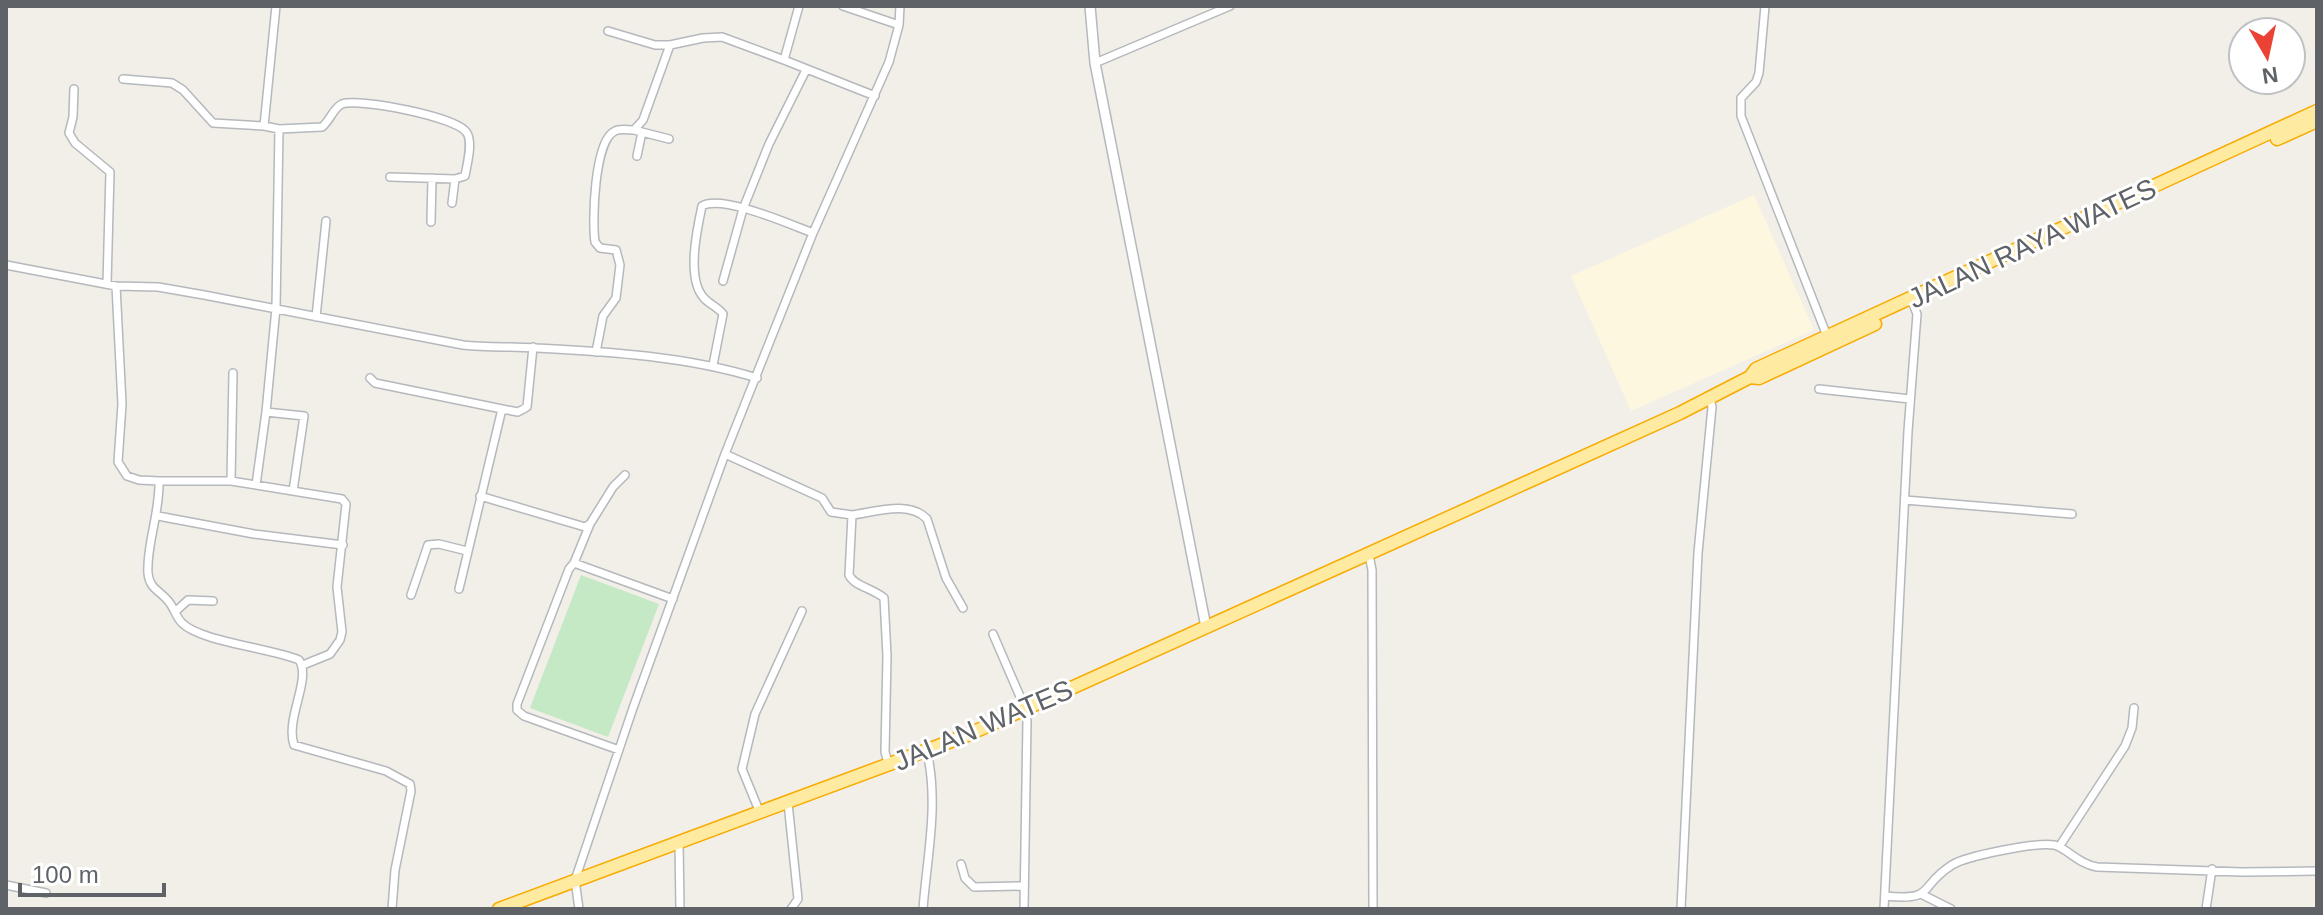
<svg xmlns="http://www.w3.org/2000/svg" width="2323" height="915" font-family="Helvetica,sans-serif">
  <style>
    .commercial { fill: #fef7e0 }
    .pitch { fill: #c5e8c5 }
    .lines { fill: none; stroke-linecap: round; stroke-linejoin: round }
    .minor-casing { stroke: #b5b8bc; stroke-width: 10 }
    .tertiary-casing { stroke: #b5b8bc; stroke-width: 12 }
    .trunk-casing { stroke: #f9ab00; stroke-width: 15 }
    .minor { stroke: #fff; stroke-width: 7 }
    .tertiary { stroke: #fff; stroke-width: 9 }
    .trunk { stroke: #feeaa1; stroke-width: 12 }
    .labels { text-anchor: middle; stroke-width: 6; stroke-linejoin: round; paint-order: stroke }
    .street-label { font-size: 28px; fill: #5f6368; stroke: #fff }
  </style>
  <rect width="100%" height="100%" fill="#f1efe8"/>
  <path class="commercial" d="M1754 195 1814 330 1631 411 1571 276Z"/>
  <path class="pitch" d="M581 575 659 604 608 737 530 708Z"/>
  <g class="lines">
    <g class="minor-casing">
      <path id="minor" d="M799 6 784 60 875 96
        M843 6 899 25
        M1765 6 1759 73 1756 82 1741 98V116L1827 336
        M608 31 655 45H670L703 38 722 37 784 60
        M1095 63 1230 6
        M123 79 172 83 183 90 213 123 264 126 279 129 322 127C330 121 333 108 342 104 360 98 458 117 467 133 473 143 467 164 465 176L455 179 452 203
        M74 89 73 117 69 133 75 143 110 172 107 284
        M264 126 276 6
        M279 129 276 308 266 412 304 416 293 491
        M634 130 669 139
        M637 156 642 132
        M390 177 455 179
        M431 222 432 178
        M6 265 116 286 158 287 204 295 463 345C488 348 512 346 537 348 611 352 685 356 757 378
        M723 281 743 209 769 144 806 70
        M116 286 122 404 118 462 127 476 139 480 159 481C160 513 146 546 148 573 149 589 161 591 169 602 174 608 176 617 182 623 201 642 271 648 299 660 312 679 285 718 294 745L386 771 410 784 411 791 395 870 392 909
        M316 317 326 221
        M596 352 603 316 616 298 620 265 616 250 600 248 595 242C592 222 594 140 615 131 620 128 628 130 634 130L643 120 670 45
        M713 365 723 314C718 307 709 304 704 298 686 279 697 229 702 206 722 194 791 225 813 233
        M370 378 375 383 502 409
        M1819 389 1910 399
        M725 454 822 498 831 512 852 515 849 575C854 586 872 588 884 598L887 656 885 752 889 766
        M159 481H231L342 499 346 504 337 587 342 632 340 640 330 654 303 665
        M231 481 233 373
        M256 485 266 412
        M480 496 585 527 590 524 613 487 625 475
        M1905 500 2072 514
        M852 515C875 512 909 500 927 519L946 578 963 608
        M158 516 254 534 343 545
        M1369 555 1372 570 1373 909
        M574 563 590 524
        M459 589 502 409 518 412 527 407 533 347
        M411 595 428 545 439 544 467 551
        M175 612 188 600 213 601
        M993 634 1025 708 1027 721 1024 909
        M619 750 524 716 517 710V704L569 569 574 563 673 599
        M788 803 798 899 791 909
        M760 813 742 769 755 714 802 611
        M679 843 680 909
        M2059 847 2125 746 2132 728 2134 708
        M961 864 965 878 974 887 1022 886
        M6 885 46 893
        M1923 895 1951 909
        M1885 896C1937 901 1917 887 1952 865 1966 856 2036 842 2054 845 2066 847 2076 863 2097 867L2242 872 2317 871
        M579 909 575 880 633 708 725 454 813 233 889 62 899 25 900 6
        M923 909C927 856 939 804 927 752
        M1681 909 1698 553 1712 407 1710 398
        M1884 909 1908 431 1917 314 1911 299
        M2206 909 2212 869"/>
    </g>
    <g class="tertiary-casing">
      <path id="tertiary" d="M1090 6 1095 63 1206 627"/>
    </g>
    <g class="trunk-casing">
      <path id="trunk" d="M2277 139 2317 121
        M1750 377 1759 378 1875 324
        M499 909 965 736 1680 413 1750 377 1756 369 2317 111"/>
    </g>
    <use href="#minor" class="minor"/>
    <use href="#tertiary" class="tertiary"/>
    <use href="#trunk" class="trunk"/>
  </g>
  <g class="labels">
    <g class="street-label">
      <text transform="translate(2032 243) rotate(-25)" y="10">JALAN RAYA WATES</text>
      <text transform="translate(983 725) rotate(-23)" y="10">JALAN WATES</text>
    </g>
  </g>
  <rect width="2323" height="915" fill="none" stroke="#5f6368" stroke-width="16"/>
  <g transform="translate(2267 56) rotate(171)"><circle r="38" fill="#ffffff" stroke="#bfc1c3" stroke-width="2"/>
  <path d="M0-6L14 30L0 20L-14 30Z" fill="#ea4335"/>
  <text y="-12" font-size="22" font-weight="bold" text-anchor="middle" fill="#5f6368">N</text>
  </g>
  <path d="M20 883v12h144v-12" fill="none" stroke="#5f6368" stroke-width="4"/>
  <text x="32" y="883" font-size="24" fill="#5f6368" stroke="#ffffff" stroke-width="6" paint-order="stroke">100 m</text>
</svg>
